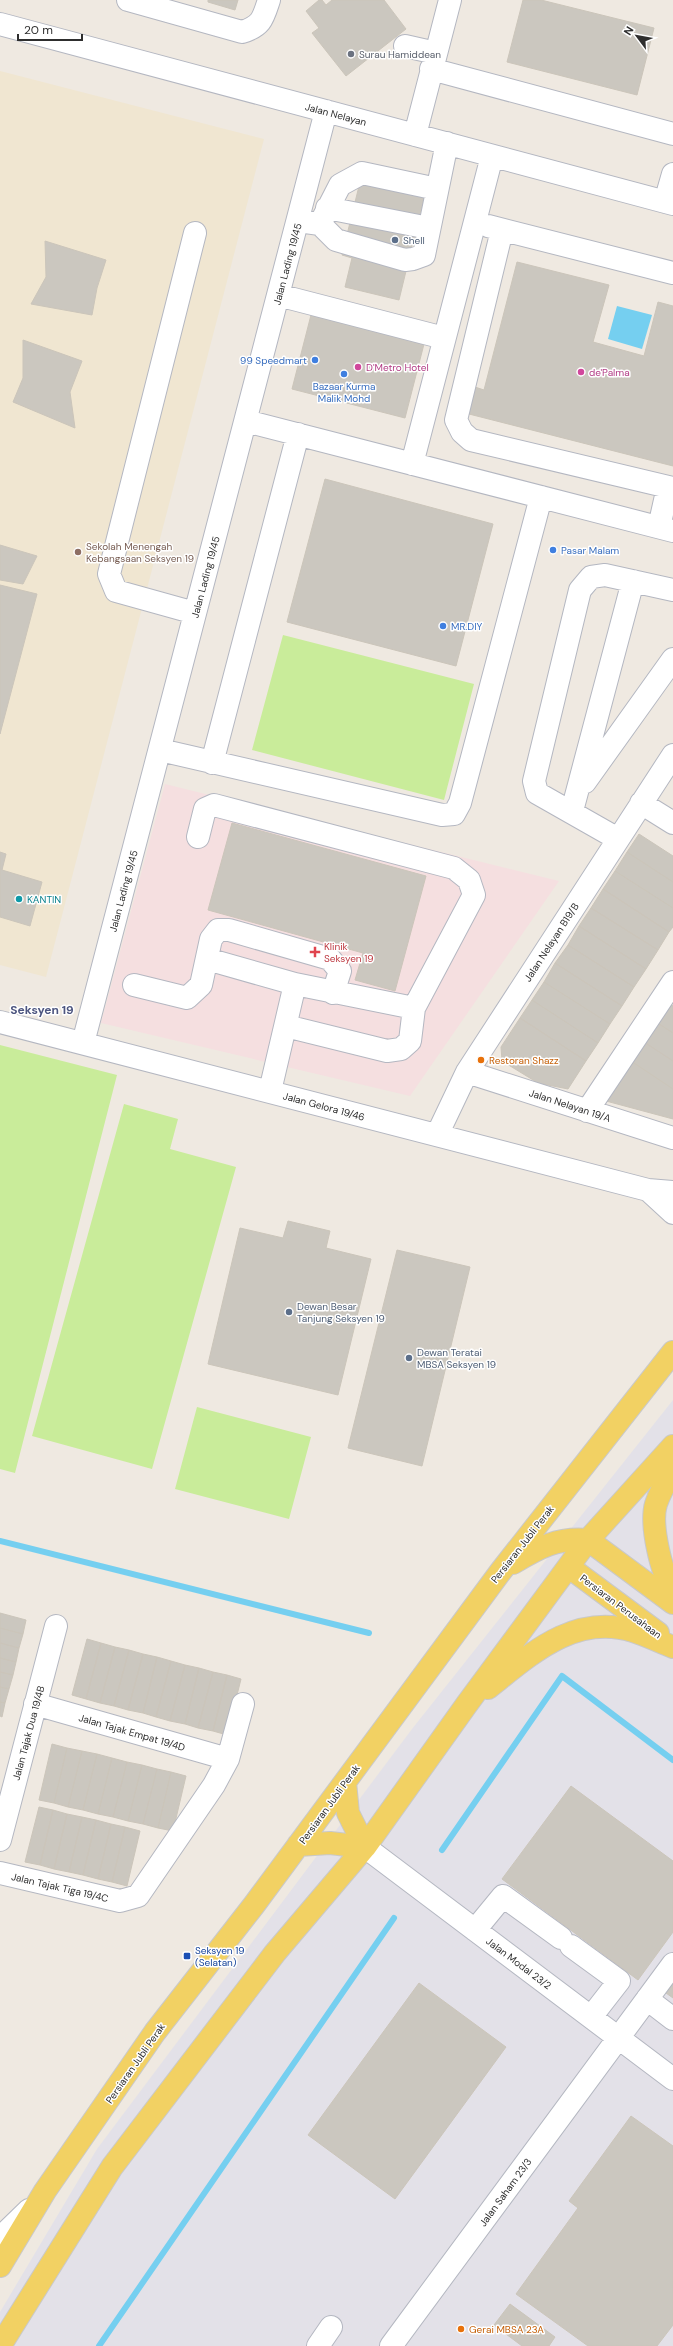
<svg xmlns="http://www.w3.org/2000/svg" width="673" height="2346" font-family="'DM Sans',sans-serif">
  <style>
    .industrial { fill: #e3e1e8 }
    .education { fill: #f0e6d1 }
    .medical { fill: #f5dfe0 }
    .pitch { fill: #c9ec9a }
    .water { fill: #75cff0 }
    .lines { fill: none; stroke-linecap: round; stroke-linejoin: round }
    .stream { stroke: #75cff0; stroke-width: 6 }
    .building { fill: #cbc7bf; stroke: #cbc5ba }
    .minor-casing { stroke: #b4b7c1; stroke-width: 24 }
    .major-casing { stroke: #c9c9c9; stroke-width: 24 }
    .minor { stroke: #fff; stroke-width: 22 }
    .major { stroke: #f2d163; stroke-width: 22 }
    .worship-dot { fill: #6b7280; stroke: #fff; stroke-width: 1.5 }
    .service-dot { fill: #5c6f8a; stroke: #fff; stroke-width: 1.5 }
    .shop-dot { fill: #3f7fe0; stroke: #fff; stroke-width: 1.5 }
    .hotel-dot { fill: #d1479c; stroke: #fff; stroke-width: 1.5 }
    .education-dot { fill: #8d6e63; stroke: #fff; stroke-width: 1.5 }
    .culture-dot { fill: #0f9aa8; stroke: #fff; stroke-width: 1.5 }
    .health-dot { fill: #e0444e; stroke: #fff; stroke-width: 1.5 }
    .food-dot { fill: #e8710a; stroke: #fff; stroke-width: 1.5 }
    .transit-dot { fill: #1a4fb4; stroke: #fff; stroke-width: 1.5 }
    .labels { text-anchor: middle; stroke-width: 3; stroke-linejoin: round; paint-order: stroke }
    .worship-label { font-size: 10px; fill: #5b616d; stroke: #fff; text-anchor: start }
    .street-label { font-size: 10px; fill: #2e2e2e; stroke: #fff }
    .service-label { font-size: 10px; fill: #4e5e75; stroke: #fff; text-anchor: start }
    .shop-label { font-size: 10px; fill: #366cbe; stroke: #fff; text-anchor: start }
    .hotel-label { font-size: 10px; fill: #b23c85; stroke: #fff; text-anchor: start }
    .education-label { font-size: 10px; fill: #785e54; stroke: #fff; text-anchor: start }
    .culture-label { font-size: 10px; fill: #0d838f; stroke: #fff; text-anchor: start }
    .health-label { font-size: 10px; fill: #be3a42; stroke: #fff; text-anchor: start }
    .food-label { font-size: 10px; fill: #c56008; stroke: #fff; text-anchor: start }
    .transit-label { font-size: 10px; fill: #164399; stroke: #fff; text-anchor: start }
    .quarter-label { font-size: 12px; font-weight: bold; fill: #4d5680; stroke: #fff }
  </style>
  <rect width="100%" height="100%" fill="#efe9e1"/>
  <path class="industrial" d="M673 1400V2346H0V2312L97 2149 412 1729Z"/>
  <path class="education" d="M0 71 264 139 46 977 0 965Z"/>
  <path class="medical" d="M165 784 559 881 410 1096 101 1023Z"/>
  <path class="pitch" d="M283 635 474 684 444 800 252 750Z
    M0 1045 117 1075 15 1473 0 1469Z
    M124 1104 178 1119 170 1149 236 1167 152 1469 32 1436Z
    M197 1407 311 1437 289 1519 175 1489Z"/>
  <path class="water" d="M617 306 652 315 642 349 608 339Z"/>
  <g class="lines">
    <path class="stream" d="M0 1541 369 1633
      M442 1850 562 1676 673 1760
      M99 2346 394 1918"/>
  </g>
  <path class="building" d="M208 0H238L235 10 208 2Z
    M319 0H322L326 5 332 0H384L406 29 346 76 312 33 319 28 306 11Z
    M523 0H541L654 28 637 95 507 62Z
    M360 182 424 197 399 300 345 287 352 258 342 255Z
    M45 241 106 260 97 288 92 315 31 304 46 277Z
    M517 262 609 285 593 342 644 356 658 302 673 306V466L469 414 475 387 484 390Z
    M311 315 424 344 405 418 292 389Z
    M23 340 82 361 70 392 75 428 13 402 23 378Z
    M325 479 493 524 456 666 287 622Z
    M0 545 37 556 23 584 0 580Z
    M0 585 37 594 0 734Z
    M232 823 426 876 395 991 355 980 363 953 208 910Z
    M639 834 673 856V882L627 852Z
    M0 852 6 854 2 870 42 882 30 926 0 917Z
    M627 852 673 882V908L615 871Z
    M615 871 673 908V927L669 932 603 889Z
    M603 889 669 932 658 950 591 908Z
    M591 908 658 950 646 969 579 926Z
    M579 926 646 969 634 987 568 945Z
    M568 945 634 987 622 1006 555 963Z
    M555 963 622 1006 610 1024 544 982Z
    M544 982 610 1024 598 1043 532 1000Z
    M532 1000 598 1043 586 1061 520 1018Z
    M669 1003 673 1006V1033L656 1022Z
    M520 1018 586 1061 568 1089 538 1083 502 1061 501 1047Z
    M656 1022 673 1033V1061L644 1042Z
    M644 1042 673 1061V1089L631 1061Z
    M631 1061 673 1089V1119L606 1101Z
    M288 1221 330 1231 326 1248 371 1259 338 1395 208 1364 240 1228 283 1238Z
    M397 1250 470 1267 422 1466 348 1448Z
    M0 1613 26 1620 23 1634 0 1628Z
    M0 1628 23 1634 19 1648 0 1643Z
    M87 1639 101 1643 86 1699 72 1695Z
    M0 1643 19 1648 16 1662 0 1658Z
    M101 1643 115 1647 100 1703 86 1699Z
    M115 1647 129 1650 114 1706 100 1703Z
    M129 1650 143 1654 128 1710 114 1706Z
    M143 1654 157 1657 143 1713 128 1710Z
    M157 1657 171 1661 156 1717 143 1713Z
    M0 1658 16 1662 13 1675 0 1672Z
    M171 1661 185 1665 170 1721 156 1717Z
    M185 1665 199 1668 185 1724 170 1721Z
    M199 1668 213 1672 198 1728 185 1724Z
    M0 1672 13 1675 9 1689 0 1687Z
    M213 1672 227 1675 213 1731 198 1728Z
    M227 1675 241 1679 227 1735 213 1731Z
    M0 1687 9 1689 5 1703 0 1702Z
    M0 1702 5 1703 2 1717 0 1716Z
    M52 1744 67 1748 54 1803 39 1800Z
    M67 1748 82 1751 68 1807 54 1803Z
    M82 1751 97 1754 83 1810 68 1807Z
    M97 1754 112 1758 98 1814 83 1810Z
    M112 1758 127 1762 113 1817 98 1814Z
    M127 1762 142 1765 128 1821 113 1817Z
    M142 1765 157 1769 143 1824 128 1821Z
    M157 1769 171 1772 158 1828 143 1824Z
    M171 1772 186 1776 173 1831 158 1828Z
    M571 1786 673 1861V1932L638 1980 502 1879Z
    M39 1807 53 1810 40 1865 25 1862Z
    M53 1810 67 1814 54 1869 40 1865Z
    M67 1814 82 1817 69 1872 54 1869Z
    M82 1817 96 1820 83 1875 69 1872Z
    M96 1820 111 1824 98 1879 83 1875Z
    M111 1824 125 1827 112 1882 98 1879Z
    M125 1827 140 1831 127 1886 112 1882Z
    M673 1968V1998L659 1988Z
    M419 1983 506 2047 395 2199 308 2135Z
    M631 2116 673 2146V2325L657 2346H588L516 2294 578 2208 569 2201Z
    M510 2304 555 2337 549 2346H522L494 2325Z"/>
  <g class="lines">
    <g class="minor-casing">
      <path id="minor" d="M128 0 242 32C262 26 263 18 269 0
        M0 24 673 204
        M405 46 436 53
        M431 69 673 134
        M415 135 450 0
        M665 202 673 174
        M327 208 429 228
        M298 221 320 224 336 240 405 260 413 259 424 255 447 143
        M320 224 340 185 362 173 437 189
        M488 226 673 273
        M502 230 456 420 462 432 471 440 673 488
        M195 233 109 574 116 591 195 613
        M278 295 444 338
        M246 421 673 531
        M412 464 492 156
        M659 527 668 487
        M160 750 442 815 454 814 460 803 541 497
        M212 763 298 434
        M585 782 673 659
        M641 803 673 823
        M572 811 633 581
        M198 837 205 809 214 805 454 868 469 880 474 895 414 1008 410 1041 401 1049 387 1051 286 1026
        M618 839 537 793 534 781 580 590 591 577 605 575 673 590
        M207 959 295 984 270 1091
        M295 984 414 1008
        M134 985 187 998 201 985 211 939 218 930H229L330 959 340 971 333 993
        M0 1022 648 1190 673 1192
        M83 1043 326 111
        M467 1072 673 1138
        M587 1111 673 982
        M437 1135 467 1072 673 755
        M648 1190 673 1213
        M35 1704 228 1759
        M0 1840 56 1626
        M365 1847 673 2079
        M0 1873 120 1901 138 1896 214 1785 228 1759 243 1704
        M475 1930 503 1896 561 1938
        M571 1946 619 1981 591 2017
        M647 1999 673 2019
        M0 2238 29 2210
        M318 2346 331 2327
        M391 2346 673 1964"/>
    </g>
    <g class="major-casing">
      <path id="major" d="M673 1470C667 1480 660 1492 656 1504 650 1524 661 1573 673 1590
        M588 1540 673 1603
        M513 1563C538 1548 558 1537 588 1540
        M569 1567 658 1633
        M488 1688C530 1655 574 1613 633 1631 646 1635 660 1642 673 1647
        M345 1782 348 1813 365 1847
        M298 1845 330 1843 365 1847
        M0 2266 45 2191 155 2032 254 1905 501 1571 673 1352
        M0 2346 112 2167 275 1953 365 1847 467 1704 588 1540 673 1446"/>
    </g>
    <use href="#minor" class="minor"/>
    <use href="#major" class="major"/>
  </g>
  <circle class="worship-dot" cx="351" cy="54" r="4"/>
  <g class="service-dot">
    <circle cx="395" cy="240" r="4"/>
    <circle cx="289" cy="1312" r="4"/>
    <circle cx="409" cy="1358" r="4"/>
  </g>
  <g class="shop-dot">
    <circle cx="315" cy="360" r="4"/>
    <circle cx="344" cy="374" r="4"/>
    <circle cx="553" cy="550" r="4"/>
    <circle cx="443" cy="626" r="4"/>
  </g>
  <g class="hotel-dot">
    <circle cx="358" cy="367" r="4"/>
    <circle cx="581" cy="372" r="4"/>
  </g>
  <circle class="education-dot" cx="78" cy="552" r="4"/>
  <circle class="culture-dot" cx="19" cy="899" r="4"/>
  <path class="health-dot" d="M313 946h4v4h4v4h-4v4h-4v-4h-4v-4h4z"/>
  <g class="food-dot">
    <circle cx="481" cy="1060" r="4"/>
    <circle cx="461" cy="2329" r="4"/>
  </g>
  <rect class="transit-dot" x="183" y="1952" width="8" height="8" rx="2"/>
  <g class="labels">
    <g class="worship-label">
      <text x="359" y="58">Surau Hamiddean</text>
    </g>
    <g class="street-label">
      <text transform="translate(336 114) rotate(15)" y="4">Jalan Nelayan</text>
      <text transform="translate(287 264) rotate(-75)" y="4">Jalan Lading 19/45</text>
      <text transform="translate(205 577) rotate(-75)" y="4">Jalan Lading 19/45</text>
      <text transform="translate(123 891) rotate(-75)" y="4">Jalan Lading 19/45</text>
      <text transform="translate(551 942) rotate(-57)" y="4">Jalan Nelayan B19/B</text>
      <text transform="translate(570 1105) rotate(18)" y="4">Jalan Nelayan 19/A</text>
      <text transform="translate(324 1106) rotate(15)" y="4">Jalan Gelora 19/46</text>
      <text transform="translate(522 1544) rotate(-52)" y="4">Persiaran Jubli Perak</text>
      <text transform="translate(621 1606) rotate(37)" y="4">Persiaran Perusahaan</text>
      <text transform="translate(132 1732) rotate(16)" y="4">Jalan Tajak Empat 19/4D</text>
      <text transform="translate(28 1733) rotate(-75)" y="4">Jalan Tajak Dua 19/4B</text>
      <text transform="translate(329 1804) rotate(-54)" y="4">Persiaran Jubli Perak</text>
      <text transform="translate(60 1887) rotate(13)" y="4">Jalan Tajak Tiga 19/4C</text>
      <text transform="translate(519 1963) rotate(37)" y="4">Jalan Modal 23/2</text>
      <text transform="translate(135 2063) rotate(-55)" y="4">Persiaran Jubli Perak</text>
      <text transform="translate(505 2192) rotate(-54)" y="4">Jalan Saham 23/3</text>
    </g>
    <g class="service-label">
      <text x="403" y="244">Shell</text>
      <text x="297" y="1310">Dewan Besar<tspan x="297" dy="12">Tanjung Seksyen 19</tspan></text>
      <text x="417" y="1356">Dewan Teratai<tspan x="417" dy="12">MBSA Seksyen 19</tspan></text>
    </g>
    <g class="shop-label">
      <text x="307" y="364" text-anchor="end">99 Speedmart</text>
      <text x="344" y="390" text-anchor="middle">Bazaar Kurma<tspan x="344" dy="12">Malik Mohd</tspan></text>
      <text x="561" y="554">Pasar Malam</text>
      <text x="451" y="630">MR.DIY</text>
    </g>
    <g class="hotel-label">
      <text x="366" y="371">D'Metro Hotel</text>
      <text x="589" y="376">de'Palma</text>
    </g>
    <g class="education-label">
      <text x="86" y="550">Sekolah Menengah<tspan x="86" dy="12">Kebangsaan Seksyen 19</tspan></text>
    </g>
    <g class="culture-label">
      <text x="27" y="903">KANTIN</text>
    </g>
    <g class="health-label">
      <text x="324" y="950">Klinik<tspan x="324" dy="12">Seksyen 19</tspan></text>
    </g>
    <g class="food-label">
      <text x="489" y="1064">Restoran Shazz</text>
      <text x="469" y="2333">Gerai MBSA 23A</text>
    </g>
    <g class="transit-label">
      <text x="195" y="1954">Seksyen 19<tspan x="195" dy="12">(Selatan)</tspan></text>
    </g>
    <g class="quarter-label">
      <text x="42" y="1014">Seksyen 19</text>
    </g>
  </g>
  <g transform="translate(637 36) rotate(302)" stroke="#ffffff" stroke-width="3" paint-order="stroke">
  <path d="M0-3L7 15L0 10L-7 15Z" fill="#2e2e2e"/>
  <text y="-6" font-size="11" font-weight="bold" text-anchor="middle" fill="#2e2e2e">N</text>
  </g>
  <path d="M18 34v6h64v-6" fill="none" stroke="#2e2e2e" stroke-width="2"/>
  <text x="24" y="34" font-size="12" fill="#2e2e2e" stroke="#ffffff" stroke-width="3" paint-order="stroke">20 m</text>
</svg>
